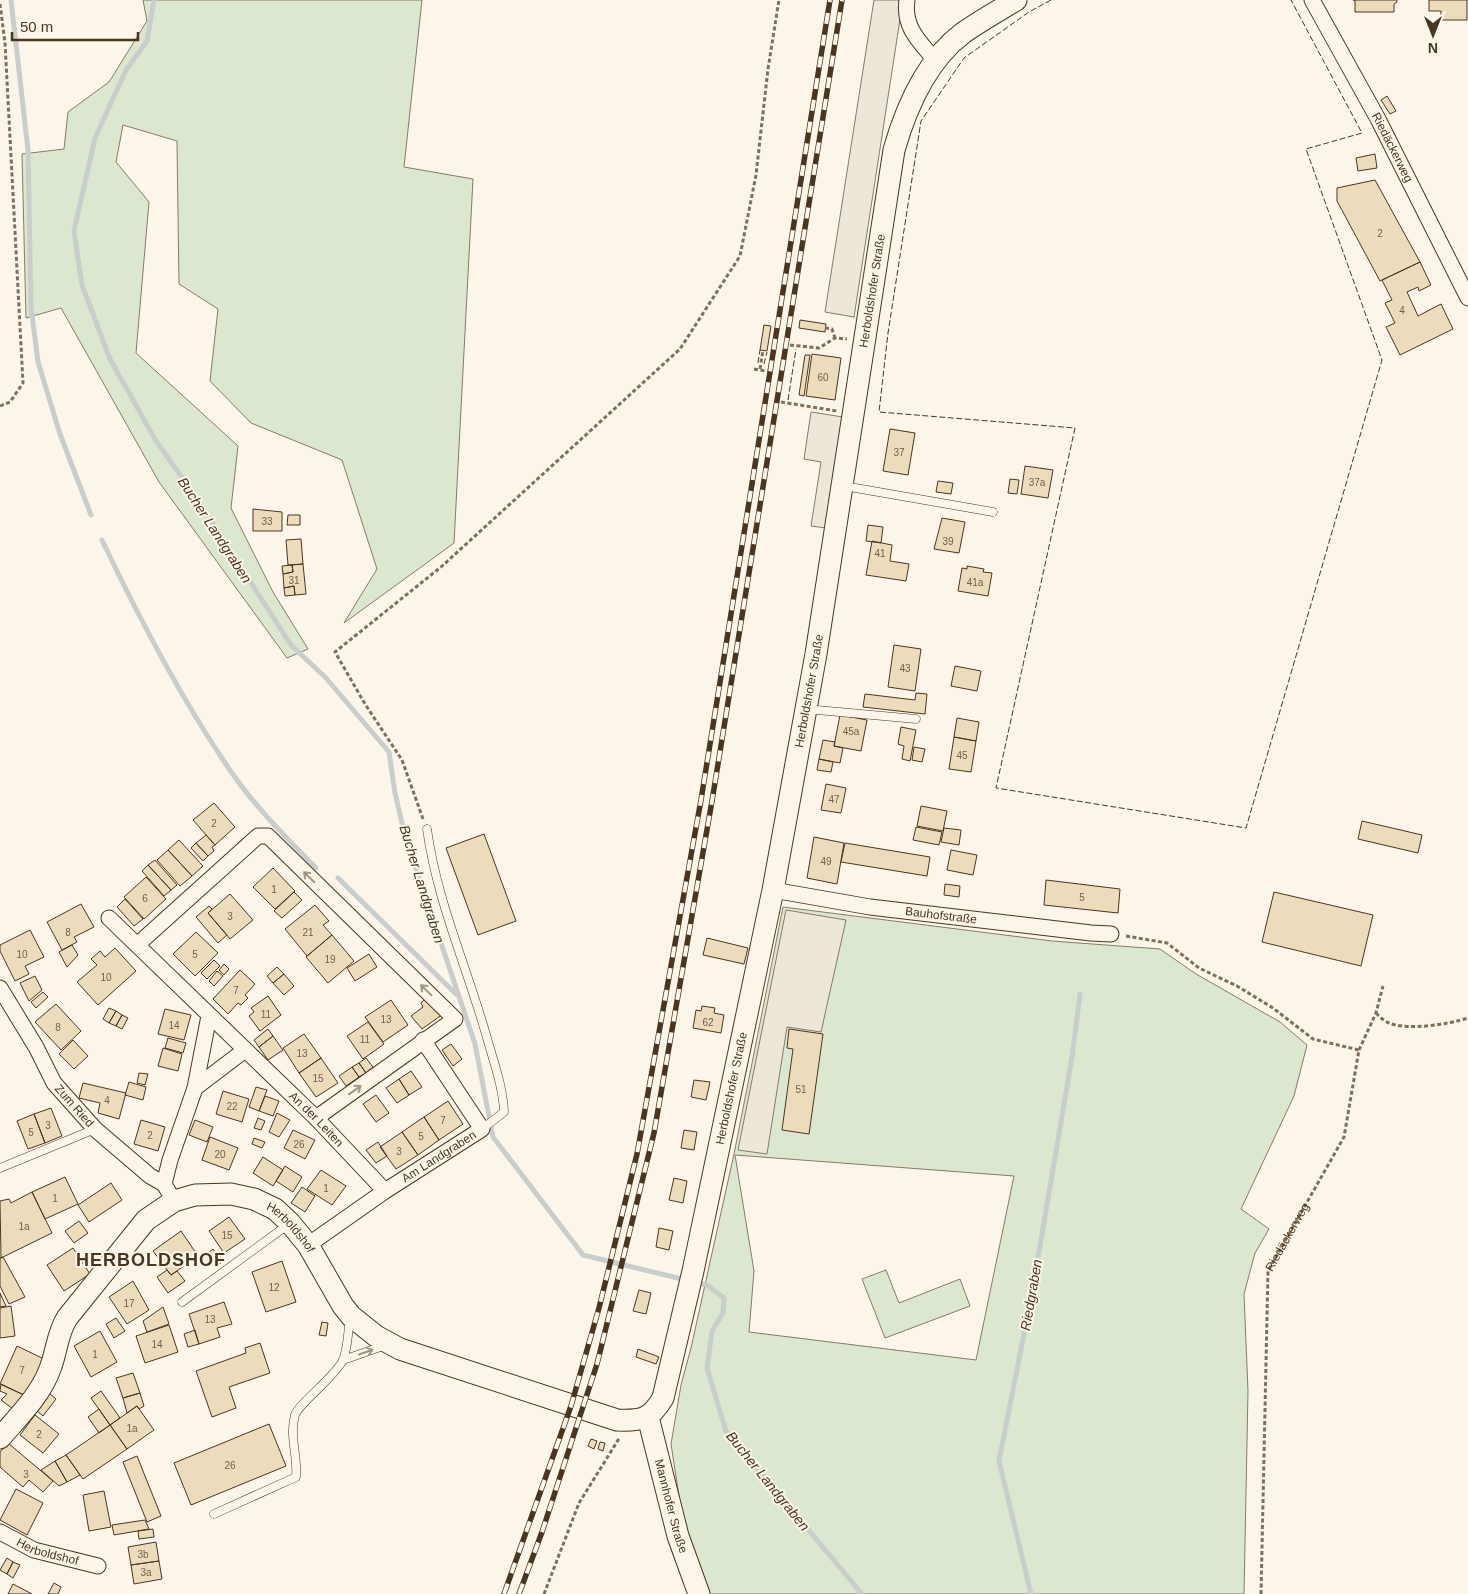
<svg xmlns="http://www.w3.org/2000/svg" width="1468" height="1594" font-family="Helvetica,sans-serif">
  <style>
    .green { fill: #dce7d0; stroke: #887966; fill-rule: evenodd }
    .parking { fill: #ede7d9; stroke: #887966 }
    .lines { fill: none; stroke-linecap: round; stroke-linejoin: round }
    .stream { stroke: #c9cecd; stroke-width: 5 }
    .building { fill: #ecdcbc; stroke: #4a3520 }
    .lane-casing { stroke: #4a3520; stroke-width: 9 }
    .street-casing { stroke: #4a3520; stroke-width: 17 }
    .secondary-casing { stroke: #4a3520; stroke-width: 23 }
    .path { stroke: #7f6f5c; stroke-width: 3; stroke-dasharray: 4 2.5; stroke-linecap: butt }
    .lane { stroke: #fbf6e9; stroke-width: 8 }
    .street { stroke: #fbf6e9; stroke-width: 15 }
    .secondary { stroke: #fbf6e9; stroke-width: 21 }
    .rail-casing { stroke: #4a3520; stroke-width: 5.5 }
    .rail { stroke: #fbf6e9; stroke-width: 4; stroke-dasharray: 11; stroke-linecap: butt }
    .fence { stroke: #4a3520; stroke-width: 1; stroke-dasharray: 6 2.5; stroke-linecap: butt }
    .oneway { stroke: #a29684 }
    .labels { text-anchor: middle; stroke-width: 4; stroke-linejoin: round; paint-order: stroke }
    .number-label { font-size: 10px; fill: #725f47 }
    .street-label { font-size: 12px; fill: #4a3520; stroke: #fbf6e9 }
    .water-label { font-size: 14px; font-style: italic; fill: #4a3520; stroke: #fbf6e9 }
    .district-label { font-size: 18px; font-weight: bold; letter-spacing: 1px; fill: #4a3520; stroke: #fbf6e9 }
  </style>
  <rect width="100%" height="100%" fill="#fbf6e9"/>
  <path class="green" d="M143 0H422L404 167 473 179 454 543 344 623 377 569 342 460 251 423 210 381 218 309 179 284 177 141 123 125 116 162 149 202 136 353 238 446 231 508 273 592 308 649 287 658 159 482 61 308 26 318 22 154 64 149 68 112 109 82 147 21Z
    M783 907 1052 941 1160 949 1196 974 1280 1022 1307 1045 1294 1096 1241 1209 1269 1229 1255 1253 1244 1294 1248 1391 1244 1594H698L693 1587 671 1444 681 1385 691 1348 734 1154ZM735 1155 1014 1176 976 1360 749 1332 754 1271Z
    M886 1270 899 1303 960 1279 970 1306 885 1338 862 1279Z"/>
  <path class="parking" d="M874 0H903L854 317 825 312Z
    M811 412 843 417 826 528 811 526 821 462 804 459Z
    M786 910 846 920 821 1032 787 1027 767 1154 738 1150Z"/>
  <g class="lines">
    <path class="stream" d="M11 0 28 150 31 307 38 362 60 434 91 515
      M154 0 147 41 126 70 95 138 74 231 82 285 110 359 156 441 195 496 291 645 326 678 389 752 395 793 405 836 475 1044 493 1137 583 1255 686 1280
      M102 540C140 620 182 701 232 773 256 808 287 838 316 868
      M338 878 457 995
      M696 1283 707 1285 724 1298 723 1313 712 1331 707 1368 726 1431 862 1594
      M1031 1594 999 1461 1032 1293 1072 1057 1080 994"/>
  </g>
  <path class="building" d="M1353 0H1397V2L1394 4V12H1355V0Z
    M1429 0H1467V20H1441V11H1429Z
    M1387 96 1396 111 1390 114 1381 100Z
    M1375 154 1377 168 1358 171 1356 158Z
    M1375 180 1420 262 1380 281 1337 201V188Z
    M1420 262 1431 285 1419 291 1418 287 1407 292 1418 316 1441 304 1453 329 1400 355 1386 327 1395 323 1385 303 1392 300 1382 280Z
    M800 320 826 324 825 332 799 328Z
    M764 325 771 326 767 351 760 350Z
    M812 354 841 358 835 400 806 396Z
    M805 355H810L804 396 799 395Z
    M890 429 915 433 908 475 883 471Z
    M1025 466 1053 470 1048 498 1021 494Z
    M1010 479 1019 480 1017 494 1008 493Z
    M938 481 953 483 951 494 936 492Z
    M253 509 282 512V531H253Z
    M288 515H300V525H287Z
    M942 518 965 522 959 553 934 549Z
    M868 525 883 527 881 543 866 541Z
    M301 539 303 564 288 565 286 540Z
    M872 541 892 545 890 561 909 564 906 581 866 575Z
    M303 564 306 594 295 595 294 586 284 588 283 574 293 572 292 565Z
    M292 565 293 572 283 574 282 566Z
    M967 566 984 569 983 572 992 573 988 596 958 591 962 568 967 569Z
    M294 586 295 595 285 596 284 588Z
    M894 645 921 649 915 691 888 687Z
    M955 666 981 671 977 691 951 686Z
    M916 693 927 694 925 714 863 707 865 694 915 700Z
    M840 715 867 720 861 751 834 746Z
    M957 718 979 722 976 741 954 737Z
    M901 727 916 730 910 761 902 759 904 746 898 744Z
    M954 737 976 741 971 772 949 769Z
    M823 740 835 742 834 746 843 748 840 763 819 759Z
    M914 747 925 749 922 762 912 760Z
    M819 759 833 762 831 772 817 770Z
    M826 784 846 788 841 813 821 810Z
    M214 803 235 827 215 845 193 820Z
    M921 806 947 811 943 831 917 826Z
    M1362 821 1422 835 1418 853 1358 839Z
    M916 827 942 832 939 845 913 840Z
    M944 828 961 830 959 845 941 842Z
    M484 834 516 921 478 935 446 848Z
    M206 835 215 845 212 847 214 851 208 856 196 843Z
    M814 837 844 843 837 884 807 878Z
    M179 840 203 866 192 876 168 850Z
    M196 843 208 856 203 861 191 848Z
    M845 843 930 857 927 876 841 862Z
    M168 850 192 876 180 886 157 860Z
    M951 850 977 855 973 875 947 870Z
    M155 860 177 885 171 890 148 865Z
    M148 865 171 890 164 896 142 871Z
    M273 868 295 891 275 909 253 887Z
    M146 877 166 899 144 919 124 897Z
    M1046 880 1120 889 1118 913 1044 905Z
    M945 884 960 886 959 897 944 895Z
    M294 892 302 900 282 918 274 911Z
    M1274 892 1373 915 1361 966 1262 942Z
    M230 894 253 920 230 939 208 913Z
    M125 899 143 919 134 926 117 907Z
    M81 904 94 927 74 937 77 942 62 950 47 922Z
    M315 905 329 921 323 925 332 935 307 956 285 929Z
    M209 906 212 909 208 913 227 935 218 943 196 917Z
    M30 930 44 957 25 966 29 974 15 981 0 951V945Z
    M196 932 218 953 195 976 173 954Z
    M332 935 354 961 328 983 306 957Z
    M707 938 748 948 744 964 703 955Z
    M72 945 78 955 67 967 59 952Z
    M115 948 136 971 98 1005 77 982 97 965 91 959 100 951 105 957Z
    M369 954 377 967 355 981 347 968Z
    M214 960 220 966 207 979 201 973Z
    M224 964 229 969 224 975 219 970Z
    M277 967 284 974 273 983 267 976Z
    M240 970 255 984 245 995 248 998 241 1005 238 1003 228 1014 213 999Z
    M217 971 223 976 214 986 209 981Z
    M284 974 294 986 284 995 273 983Z
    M35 976 42 990 29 1001 20 983Z
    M43 992 48 997 36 1008 31 1002Z
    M268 996 281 1015 260 1031 249 1016 254 1012 251 1008Z
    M426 998 443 1014 422 1029 411 1016 423 1007 421 1003Z
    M391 1000 408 1025 383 1042 365 1017Z
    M56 1004 81 1031 61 1050 35 1022Z
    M702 1006 715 1008 714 1013 724 1015 721 1033 693 1028 696 1010 701 1011Z
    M109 1008 116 1011 109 1023 103 1019Z
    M165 1009 191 1015 184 1040 158 1034Z
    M116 1011 122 1015 116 1026 109 1023Z
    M122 1015 128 1018 122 1029 116 1026Z
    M368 1022 384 1044 363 1059 347 1036Z
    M268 1029 273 1036 259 1047 254 1040Z
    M789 1029 823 1034 809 1134 782 1130 793 1049 787 1048Z
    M304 1034 321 1058 299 1073 283 1048Z
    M273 1036 283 1050 268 1060 259 1047Z
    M168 1038 186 1043 183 1053 165 1048Z
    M73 1040 88 1056 74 1069 59 1054Z
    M451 1044 462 1059 453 1066 442 1050Z
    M163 1048 182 1054 178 1071 158 1066Z
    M321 1058 338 1083 316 1097 299 1073Z
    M366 1058 373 1067 366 1073 359 1063Z
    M359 1063 366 1073 359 1077 352 1067Z
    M352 1067 359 1077 346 1086 339 1076Z
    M411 1071 422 1087 409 1095 399 1079Z
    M139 1073 148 1074 145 1085 137 1083Z
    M399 1079 409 1095 397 1103 386 1088Z
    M694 1080 710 1082 706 1100 691 1097Z
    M129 1082 146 1087 143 1100 125 1095Z
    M83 1083 126 1093 119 1119 98 1113 100 1103 79 1098Z
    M256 1087 267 1090 259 1111 249 1107Z
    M223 1091 249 1099 242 1122 216 1114Z
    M376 1095 389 1113 376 1122 363 1104Z
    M265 1096 279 1101 273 1116 259 1111Z
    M448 1101 463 1124 439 1140 424 1117Z
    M51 1108 62 1136 45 1143 34 1114Z
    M277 1113 290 1120 279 1137 269 1132Z
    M34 1114 45 1143 28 1149 17 1121Z
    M424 1117 439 1140 418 1155 402 1132Z
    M258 1118 265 1121 261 1130 254 1128Z
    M141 1120 165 1127 158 1151 134 1144Z
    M195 1120 213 1127 207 1142 189 1135Z
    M293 1130 315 1140 305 1159 284 1148Z
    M684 1130 697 1132 694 1150 681 1148Z
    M402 1132 418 1155 396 1169 380 1147Z
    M210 1137 238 1148 229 1170 202 1160Z
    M254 1138 265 1142 262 1148 252 1144Z
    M378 1142 387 1156 376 1163 366 1150Z
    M263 1157 283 1170 273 1186 253 1173Z
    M285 1166 302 1177 293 1192 276 1181Z
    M321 1170 346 1186 332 1205 307 1189Z
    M65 1177 78 1204 45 1219 32 1192Z
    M674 1178 687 1181 683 1203 669 1200Z
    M111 1183 122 1200 89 1222 78 1205Z
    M302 1187 315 1196 305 1212 291 1203Z
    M32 1192 52 1233 1 1258 0 1201 9 1199 11 1203Z
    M229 1217 245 1239 224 1253 209 1231Z
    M79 1221 88 1233 74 1243 65 1231Z
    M659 1228 673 1231 669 1250 656 1247Z
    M181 1231 198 1256 171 1275 153 1251Z
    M73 1248 90 1274 64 1291 47 1265Z
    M213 1249 222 1262 217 1266 208 1253Z
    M3 1257 25 1297 9 1304 0 1286V1258Z
    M282 1261 296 1302 266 1312 252 1272Z
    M167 1270 171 1275 177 1271 185 1281 168 1293 157 1277Z
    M133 1281 149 1310 127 1324 109 1297Z
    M639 1290 651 1293 646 1314 633 1311Z
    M0 1293 6 1306 0 1307Z
    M224 1302 232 1324 217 1328 220 1337 199 1344 189 1314Z
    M11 1306 15 1336 0 1338V1308Z
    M163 1307 169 1324 147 1332 143 1321Z
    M116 1318 125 1331 114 1338 106 1324Z
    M322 1322 328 1323 326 1336 319 1335Z
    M169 1325 178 1352 145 1363 136 1336Z
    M195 1330 199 1344 188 1347 184 1334Z
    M100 1331 117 1362 91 1377 74 1346Z
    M260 1343 270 1373 229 1387 236 1408 212 1417 196 1371 246 1353 245 1348Z
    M17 1346 44 1359 26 1396 0 1384Z
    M638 1349 659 1357 656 1364 636 1357Z
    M133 1373 140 1393 123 1398 116 1378Z
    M1 1384 24 1395 13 1409 1 1400 7 1394 0 1391Z
    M101 1391 120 1418 110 1425 91 1398Z
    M49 1393 56 1399 43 1416 36 1410Z
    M140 1393 144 1406 139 1409 137 1406 127 1413 123 1398Z
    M137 1406 154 1430 127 1449 110 1425Z
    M99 1409 110 1425 99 1433 88 1417Z
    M35 1415 59 1434 43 1453 20 1435Z
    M269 1424 286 1466 191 1505 174 1463Z
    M110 1425 127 1449 83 1479 66 1455Z
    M591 1439 597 1441 594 1449 588 1446Z
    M600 1442 605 1443 603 1451 598 1449Z
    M8 1443 53 1481 43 1492 29 1480 23 1487 0 1467V1452Z
    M66 1455 80 1475 67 1482 55 1461Z
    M137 1456 161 1516 147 1522 123 1462Z
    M55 1461 67 1482 59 1486 41 1470Z
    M16 1489 43 1503 27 1535 0 1520Z
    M104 1491 111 1527 89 1531 83 1495Z
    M145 1520 149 1529 114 1535 112 1525Z
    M153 1529 154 1537 139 1539 138 1531Z
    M156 1542 159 1561 131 1565 128 1547Z
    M7 1558 13 1562 7 1574 0 1570Z
    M159 1561 162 1579 134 1584 131 1565Z
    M13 1562 20 1565 13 1578 7 1574Z
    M54 1583 61 1587 58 1594H48Z
    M13 1584 32 1594H8Z"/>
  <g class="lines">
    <g class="lane-casing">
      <path id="lane" d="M844 486 993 512
        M806 709 916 719
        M427 829C437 902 467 967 487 1038 494 1063 503 1087 504 1112L482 1129
        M0 1168 95 1129
        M182 1302 289 1224
        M343 1360 386 1345
        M214 1514 296 1477C298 1456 289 1436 295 1415 298 1404 336 1376 343 1360 348 1348 348 1331 350 1318"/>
    </g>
    <g class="street-casing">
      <g id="street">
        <path d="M907 0C903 27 919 41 935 60"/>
        <path id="s2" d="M1312 0 1378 119 1468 298"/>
        <path id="s3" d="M773 890 870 907 1091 933 1111 934"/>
        <path id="s4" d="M109 918 316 1118 385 1191"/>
        <path d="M137 945 258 836H268L455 1019 316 1118"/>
        <path id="s5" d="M0 988 36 1047 54 1083 95 1129 150 1176 164 1184 174 1201"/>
        <path d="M195 1088 245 1050"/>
        <path d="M164 1184 170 1160 195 1088 209 1016"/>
        <path id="s6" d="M308 1245 385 1191 482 1129 423 1040"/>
        <path id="s7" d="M0 1532 34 1550 98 1566"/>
      </g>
    </g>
    <g class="secondary-casing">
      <g id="secondary">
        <path id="s8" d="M648 1417 678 1536 699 1594"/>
        <path id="s9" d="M0 1438C18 1417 40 1396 50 1369 57 1351 57 1334 67 1318L146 1220 174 1201 195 1195 231 1194 254 1199 275 1209 290 1223 308 1245 343 1306 351 1316 376 1336 400 1349 617 1420C641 1421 650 1420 663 1398L693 1271 773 890 816 654 894 150C906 108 927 60 963 33 980 21 998 11 1016 0"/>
      </g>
    </g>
    <g class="path">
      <path d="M0 4 5 43 23 383 10 402 0 406"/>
      <path d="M825 328 832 329 835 338"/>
      <path d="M790 345 819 348 835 338 847 339"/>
      <path d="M754 369 766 371"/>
      <path d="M760 369 763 350"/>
      <path d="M781 402 837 411"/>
      <path d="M423 819 402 760 365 704 335 652 441 567 680 349 740 256 756 175 768 69 779 0"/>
      <path d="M1126 936 1167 943 1199 968 1237 986 1273 1008 1313 1039 1359 1050"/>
      <path d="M1376 1013C1380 1017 1384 1021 1389 1023 1408 1031 1449 1024 1468 1018"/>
      <path d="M544 1594 579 1503 620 1437"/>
      <path id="s1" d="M1261 1594 1268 1271 1344 1137 1359 1050 1376 1013 1383 986"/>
    </g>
    <use href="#lane" class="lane"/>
    <use href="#street" class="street"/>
    <use href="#secondary" class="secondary"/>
    <g class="rail-casing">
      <path id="rail" d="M504 1594 571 1406 599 1308 637 1154 701 800 830 0
        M519 1594 542 1532 597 1364 654 1133 712 801 842 0"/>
    </g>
    <use href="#rail" class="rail"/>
    <path class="fence" d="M1051 0 1029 12 964 58 921 121 888 333 879 412 1075 428 996 788 1246 828 1382 360 1306 149 1362 133 1291 0
      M758 363 760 350
      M764 364 767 352
      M788 400 796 349"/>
  </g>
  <defs><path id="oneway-shaft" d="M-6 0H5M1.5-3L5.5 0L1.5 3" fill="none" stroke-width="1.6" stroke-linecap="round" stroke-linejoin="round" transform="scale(1.25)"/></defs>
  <g class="oneway">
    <use href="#oneway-shaft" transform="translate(309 877) rotate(-136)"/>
    <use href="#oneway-shaft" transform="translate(426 990) rotate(-136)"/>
    <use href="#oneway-shaft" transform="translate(355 1090) rotate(-36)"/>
    <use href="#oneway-shaft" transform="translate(366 1352) rotate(-19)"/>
  </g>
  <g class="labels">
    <g class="number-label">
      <text x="1380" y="237">2</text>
      <text x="1402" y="314">4</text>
      <text x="823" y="381">60</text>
      <text x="899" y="456">37</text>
      <text x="1037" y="486">37a</text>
      <text x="267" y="525">33</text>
      <text x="948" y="545">39</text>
      <text x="880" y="557">41</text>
      <text x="294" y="584">31</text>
      <text x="975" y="586">41a</text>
      <text x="905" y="672">43</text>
      <text x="851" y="735">45a</text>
      <text x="962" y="759">45</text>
      <text x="834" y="803">47</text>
      <text x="214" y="827">2</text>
      <text x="826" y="865">49</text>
      <text x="274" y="893">1</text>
      <text x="1082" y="901">5</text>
      <text x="145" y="902">6</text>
      <text x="230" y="920">3</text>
      <text x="68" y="936">8</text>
      <text x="308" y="936">21</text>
      <text x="22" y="958">10</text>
      <text x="195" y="958">5</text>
      <text x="330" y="963">19</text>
      <text x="106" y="981">10</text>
      <text x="236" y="994">7</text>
      <text x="266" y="1018">11</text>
      <text x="386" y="1023">13</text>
      <text x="708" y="1026">62</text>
      <text x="174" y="1029">14</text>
      <text x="58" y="1031">8</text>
      <text x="365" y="1043">11</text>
      <text x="302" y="1057">13</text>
      <text x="318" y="1082">15</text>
      <text x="801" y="1093">51</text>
      <text x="107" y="1104">4</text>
      <text x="232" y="1110">22</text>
      <text x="443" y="1124">7</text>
      <text x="48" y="1129">3</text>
      <text x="31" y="1136">5</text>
      <text x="150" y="1139">2</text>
      <text x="421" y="1140">5</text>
      <text x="299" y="1148">26</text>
      <text x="399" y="1155">3</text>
      <text x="220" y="1158">20</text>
      <text x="326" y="1192">1</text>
      <text x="55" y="1202">1</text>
      <text x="24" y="1230">1a</text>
      <text x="227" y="1239">15</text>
      <text x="274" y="1291">12</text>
      <text x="129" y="1307">17</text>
      <text x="210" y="1323">13</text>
      <text x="157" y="1348">14</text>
      <text x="95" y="1358">1</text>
      <text x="22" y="1374">7</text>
      <text x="132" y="1432">1a</text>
      <text x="39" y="1438">2</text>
      <text x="230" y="1469">26</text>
      <text x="26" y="1478">3</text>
      <text x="143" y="1558">3b</text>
      <text x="146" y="1576">3a</text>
    </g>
    <g class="street-label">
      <text dy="4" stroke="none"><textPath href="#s2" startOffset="168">Riedäckerweg</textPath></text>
      <text dy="4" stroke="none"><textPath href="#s9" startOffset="2006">Herboldshofer Straße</textPath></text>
      <text dy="4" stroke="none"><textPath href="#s9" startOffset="1601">Herboldshofer Straße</textPath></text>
      <text dy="4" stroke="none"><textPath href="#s3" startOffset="170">Bauhofstraße</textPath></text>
      <text dy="4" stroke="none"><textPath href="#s9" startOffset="1196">Herboldshofer Straße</textPath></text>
      <text dy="4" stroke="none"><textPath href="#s5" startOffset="140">Zum Ried</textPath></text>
      <text dy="4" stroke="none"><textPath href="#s4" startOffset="289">An der Leiten</textPath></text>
      <text dy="4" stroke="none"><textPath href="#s6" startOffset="158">Am Landgraben</textPath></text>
      <text dy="4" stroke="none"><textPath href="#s9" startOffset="428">Herboldshof</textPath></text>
      <text dy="4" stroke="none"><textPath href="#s1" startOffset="362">Riedäckerweg</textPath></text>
      <text dy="4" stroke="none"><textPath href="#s8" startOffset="92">Mannhofer Straße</textPath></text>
      <text dy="4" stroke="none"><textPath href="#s7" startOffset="52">Herboldshof</textPath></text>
    </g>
    <g class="water-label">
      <text transform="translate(215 530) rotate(57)" y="5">Bucher Landgraben</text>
      <text transform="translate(422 884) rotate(73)" y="5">Bucher Landgraben</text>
      <text transform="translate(1031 1295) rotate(-80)" y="5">Riedgraben</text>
      <text transform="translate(768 1481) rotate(51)" y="5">Bucher Landgraben</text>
    </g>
    <g class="district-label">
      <text x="151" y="1266">HERBOLDSHOF</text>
    </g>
  </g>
  <g transform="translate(1433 35) rotate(180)" stroke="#fbf6e9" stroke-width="4" paint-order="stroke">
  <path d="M0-4L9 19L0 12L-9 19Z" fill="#4a3520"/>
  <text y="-8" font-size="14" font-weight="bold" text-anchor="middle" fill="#4a3520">N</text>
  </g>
  <path d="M12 32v8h126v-8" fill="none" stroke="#4a3520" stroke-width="2.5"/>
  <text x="20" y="32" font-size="15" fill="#4a3520" stroke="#fbf6e9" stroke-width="4" paint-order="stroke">50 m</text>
</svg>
